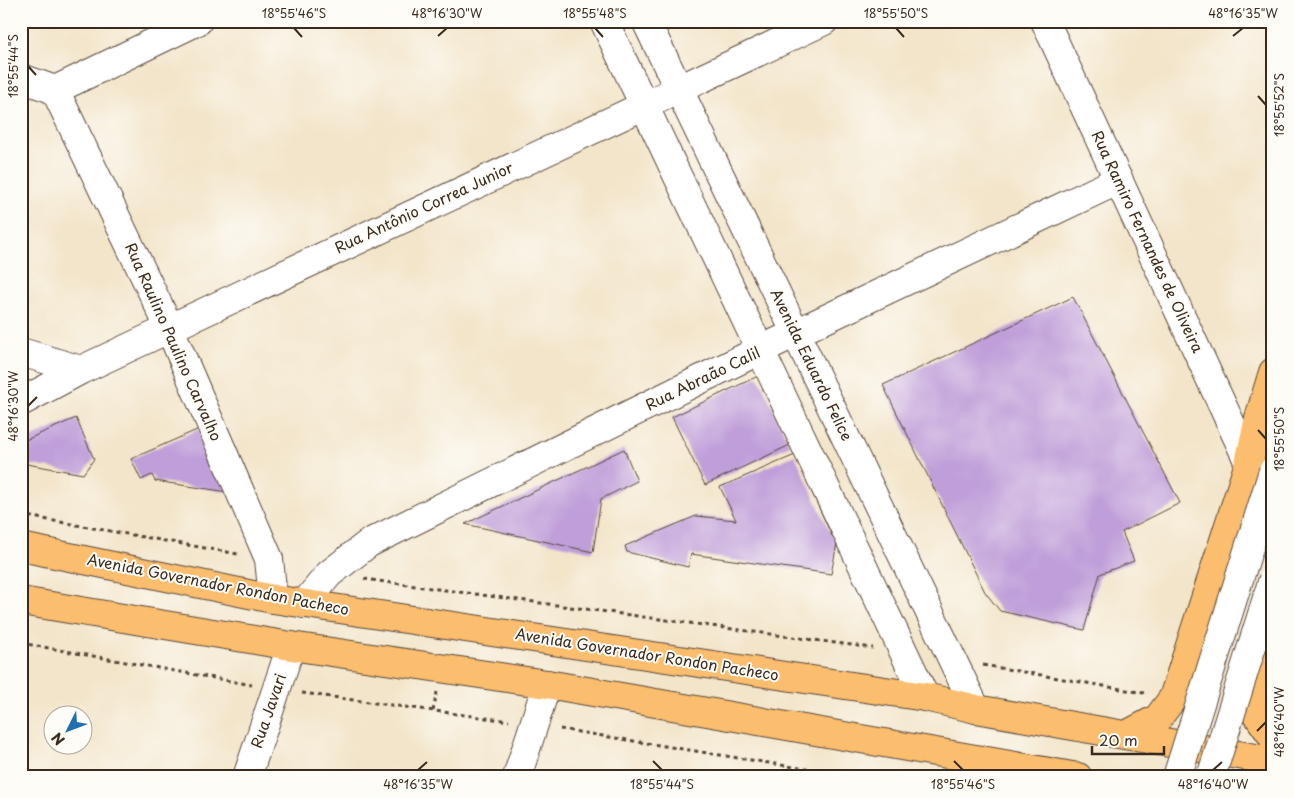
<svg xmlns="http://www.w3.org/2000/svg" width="1294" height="798" font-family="'Playpen Sans',sans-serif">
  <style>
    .building { fill: #c09ed9 }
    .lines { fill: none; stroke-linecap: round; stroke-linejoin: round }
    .minor-casing { stroke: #574638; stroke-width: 30 }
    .tertiary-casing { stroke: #574638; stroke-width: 30 }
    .primary-casing { stroke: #574638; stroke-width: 30 }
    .path { stroke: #574638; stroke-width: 3; stroke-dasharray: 4 4; stroke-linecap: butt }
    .minor { stroke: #fff; stroke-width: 28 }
    .tertiary { stroke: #fff; stroke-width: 28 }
    .primary { stroke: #fbbd6e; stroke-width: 28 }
    .tertiary-bridge-casing { stroke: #574638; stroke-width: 30; stroke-linecap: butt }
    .tertiary-bridge { stroke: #fff; stroke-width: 28 }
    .ticks { fill: none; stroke: #3b2a1e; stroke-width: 2 }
    .labels { text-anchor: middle; stroke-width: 4; stroke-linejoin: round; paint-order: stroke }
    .street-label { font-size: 15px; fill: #3b2a1e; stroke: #fdfcf7 }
    .neatline { fill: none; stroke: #3b2a1e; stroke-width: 2 }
    .ticks-label { font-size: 12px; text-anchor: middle; fill: #3b2a1e }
  </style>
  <rect width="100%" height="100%" fill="#fdfcf7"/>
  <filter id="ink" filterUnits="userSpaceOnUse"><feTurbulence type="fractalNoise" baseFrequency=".02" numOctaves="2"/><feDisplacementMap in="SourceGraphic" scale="10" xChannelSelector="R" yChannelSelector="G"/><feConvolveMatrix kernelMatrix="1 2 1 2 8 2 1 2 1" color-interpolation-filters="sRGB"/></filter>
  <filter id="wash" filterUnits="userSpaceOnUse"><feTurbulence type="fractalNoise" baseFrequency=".0096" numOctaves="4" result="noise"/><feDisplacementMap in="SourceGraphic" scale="20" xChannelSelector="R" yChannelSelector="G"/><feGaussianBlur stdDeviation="1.12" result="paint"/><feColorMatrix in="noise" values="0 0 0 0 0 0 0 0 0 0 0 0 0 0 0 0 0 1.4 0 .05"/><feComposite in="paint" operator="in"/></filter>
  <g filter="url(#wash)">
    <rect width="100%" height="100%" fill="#f3e5ca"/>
    <g id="blocks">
      <path class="building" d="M1073 297 1180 503 1122 532 1134 561 1100 574 1084 630 1000 611 985 592 883 385Z
        M758 376 790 445 705 485 672 417Z
        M76 418 94 459 83 474 21 463V442Z
        M199 429 228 492 155 481 152 475 141 480 131 459Z
        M624 449 637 481 601 499 593 552 465 524Z
        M795 455 832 536 838 538 831 574 691 554 688 567 627 552 625 546 696 516 736 520 720 487Z"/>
    </g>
  </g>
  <g filter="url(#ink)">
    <use href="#blocks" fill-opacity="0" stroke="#574638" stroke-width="1"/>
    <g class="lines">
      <g class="minor-casing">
        <path id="minor" d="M1045 21 1249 463
          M21 78 55 90 198 21
          M55 90 169 327 269 559 273 599
          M21 352 81 370 824 21
          M21 402 81 370
          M304 604 329 574 369 543 760 350 1119 180
          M247 777 291 646
          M517 777 547 684"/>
      </g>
      <g class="tertiary-casing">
        <path id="tertiary" d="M604 21 925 697
          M646 21 976 709"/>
      </g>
      <g class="primary-casing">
        <path id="primary" d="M21 547 273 599 925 697 976 709 1273 761
          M21 601 291 646 547 684 1078 777
          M1273 632 1253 700 1256 713 1273 737
          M1126 735 1158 718 1173 698 1249 463 1259 418 1273 372"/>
      </g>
      <path class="path" d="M21 515 238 554
        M364 579 873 648
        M21 643 252 685
        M983 665 1144 693
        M302 693 509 721
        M433 711 437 692
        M560 729 855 777"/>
      <use href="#minor" class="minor"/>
      <use href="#tertiary" class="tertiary"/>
      <use href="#primary" class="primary"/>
      <g class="tertiary-bridge-casing">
        <path id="tertiary-bridge" d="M1177 777 1273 471
          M1211 777 1273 579"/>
      </g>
      <use href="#tertiary-bridge" class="tertiary-bridge"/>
    </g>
  </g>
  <path class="ticks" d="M294 28 302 37M595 28 603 37M896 28 904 37M438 36 447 28M1233 36 1243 28M28 66 36 75M1258 96 1266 105M28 406 37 397M1258 430 1266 439M1257 731 1266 722M653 761 662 770M954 761 963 770M418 770 427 762M1213 770 1222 762"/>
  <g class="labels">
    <g class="street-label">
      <text transform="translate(424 208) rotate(-25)" y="5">Rua Antônio Correa Junior</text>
      <text transform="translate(1147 242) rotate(65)" y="5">Rua Ramiro Fernandes de Oliveira</text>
      <text transform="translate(173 342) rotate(66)" y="5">Rua Raulino Paulino Carvalho</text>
      <text transform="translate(811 365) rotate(64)" y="5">Avenida Eduardo Felice</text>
      <text transform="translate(703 379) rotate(-26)" y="5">Rua Abraão Calil</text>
      <text transform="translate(218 585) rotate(11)" y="5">Avenida Governador Rondon Pacheco</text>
      <text transform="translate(647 655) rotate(9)" y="5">Avenida Governador Rondon Pacheco</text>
      <text transform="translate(269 711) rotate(-71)" y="5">Rua Javari</text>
    </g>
  </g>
  <rect width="1294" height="798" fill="none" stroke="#fdfcf7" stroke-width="55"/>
  <g transform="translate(68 730) rotate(228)"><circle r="24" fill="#fdfcf7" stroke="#afa8a0"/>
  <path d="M0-4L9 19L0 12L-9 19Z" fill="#1f6fb2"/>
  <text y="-8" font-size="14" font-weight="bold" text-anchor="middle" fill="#3b2a1e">N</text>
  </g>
  <path d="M1092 746v8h72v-8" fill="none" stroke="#3b2a1e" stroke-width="2.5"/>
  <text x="1099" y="746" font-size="15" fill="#3b2a1e" stroke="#fdfcf7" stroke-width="4" paint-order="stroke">20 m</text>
  <rect x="28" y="28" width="1238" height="742" class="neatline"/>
  <g class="ticks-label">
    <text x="294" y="18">18°55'46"S</text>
    <text x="447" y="18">48°16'30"W</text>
    <text x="595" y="18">18°55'48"S</text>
    <text x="896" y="18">18°55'50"S</text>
    <text x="1243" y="18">48°16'35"W</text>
    <text transform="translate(14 66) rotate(-90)" y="4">18°55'44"S</text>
    <text transform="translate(1280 105) rotate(-90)" y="4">18°55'52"S</text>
    <text transform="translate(14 406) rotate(-90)" y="4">48°16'30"W</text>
    <text transform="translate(1280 439) rotate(-90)" y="4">18°55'50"S</text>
    <text transform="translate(1280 722) rotate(-90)" y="4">48°16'40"W</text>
    <text x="418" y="789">48°16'35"W</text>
    <text x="662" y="789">18°55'44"S</text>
    <text x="963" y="789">18°55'46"S</text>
    <text x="1213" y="789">48°16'40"W</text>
  </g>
</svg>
